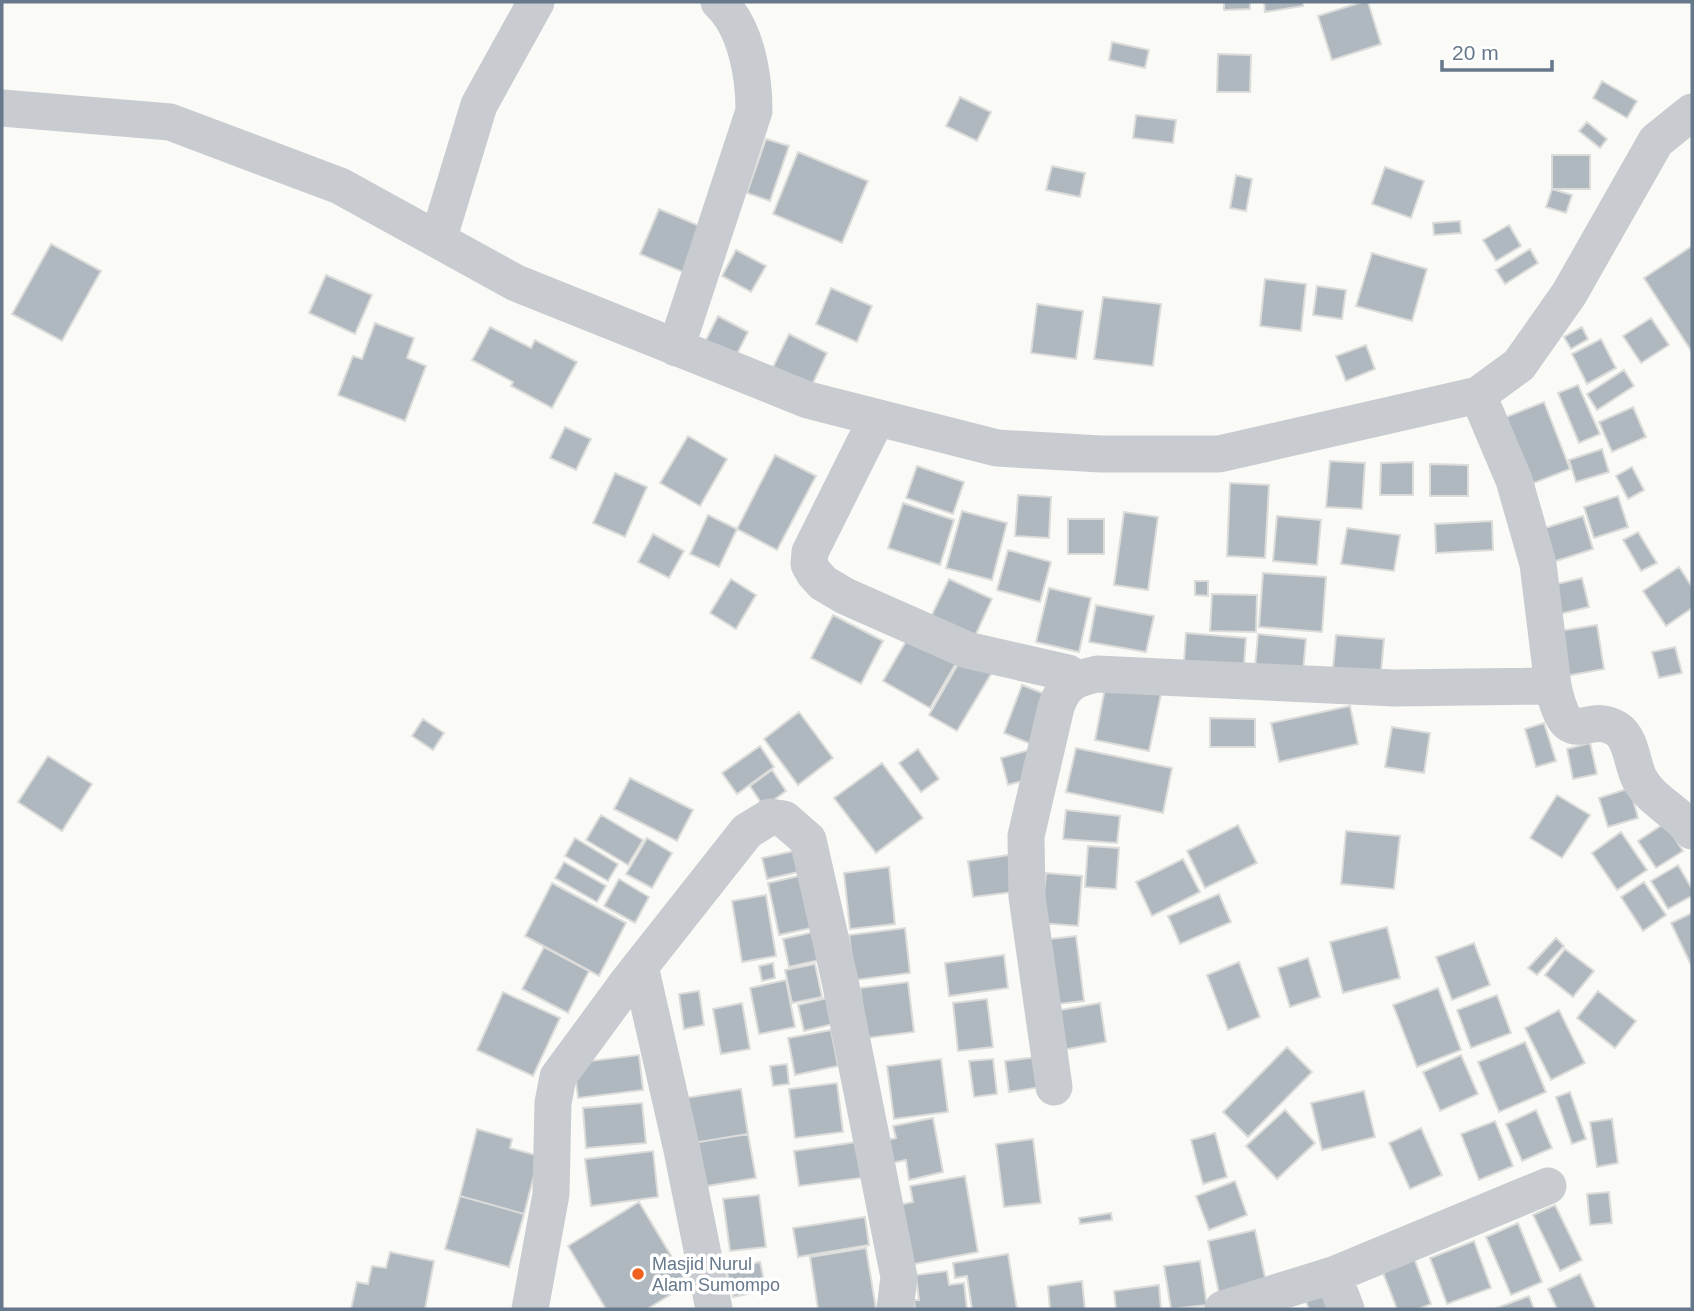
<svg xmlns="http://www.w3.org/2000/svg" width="1694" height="1311" font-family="Arial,sans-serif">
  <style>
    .building { fill: #b0b8bf; stroke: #dcdcda; stroke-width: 2 }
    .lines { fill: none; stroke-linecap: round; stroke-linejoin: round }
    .street { stroke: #c8cbd0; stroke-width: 37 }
    .poi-dot { fill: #f2601f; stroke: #fff; stroke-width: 2.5 }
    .labels { text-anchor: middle; stroke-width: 7; stroke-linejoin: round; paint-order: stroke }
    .poi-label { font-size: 18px; fill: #66788b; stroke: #fff; text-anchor: start }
  </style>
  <rect width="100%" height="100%" fill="#fafaf7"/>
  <path class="building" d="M1224 2H1250V9L1224 10Z
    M1264 2H1303V6L1265 12Z
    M1362 2H1368L1381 44 1332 60 1318 16Z
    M1112 42 1149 50 1145 68 1109 60Z
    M1218 54 1251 55 1250 92H1217Z
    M1602 81 1637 101 1627 118 1593 98Z
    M960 97 991 112 977 141 946 126Z
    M1136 115 1176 120 1173 143 1133 138Z
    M1587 122 1607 139 1600 148 1579 131Z
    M766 139 789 146 770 201 747 193Z
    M798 152 868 181 842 243 773 214Z
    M1552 155H1590V189H1552Z
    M1052 166 1085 173 1080 197 1046 190Z
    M1385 167 1424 181 1411 218 1372 204Z
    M1236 175 1252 179 1246 211 1230 208Z
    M1552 189 1572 195 1566 213 1546 207Z
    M659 209 702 227 683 272 640 254Z
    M1460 221 1461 233 1434 235 1433 223Z
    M1509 225 1521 246 1496 261 1483 240Z
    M51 244 101 271 62 341 12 314Z
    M1692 246V352L1644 278Z
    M1530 249 1538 263 1505 284 1496 270Z
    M736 250 766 266 751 292 722 276Z
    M1372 253 1427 269 1412 321 1356 306Z
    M326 275 372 295 355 334 309 313Z
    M1265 279 1306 284 1301 331 1260 326Z
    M1317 286 1346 290 1342 319 1313 315Z
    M831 288 872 306 857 342 816 324Z
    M1103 297 1161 304 1153 366 1094 359Z
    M1037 304 1083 311 1076 359 1031 353Z
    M718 316 748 332 734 360 704 344Z
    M1651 318 1669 345 1641 363 1623 336Z
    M375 323 414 338 407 358 426 366 405 421 338 395 353 356 362 359Z
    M490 327 531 348 535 340 577 362 552 408 511 386 513 382 472 360Z
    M1582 327 1588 339 1571 349 1564 337Z
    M789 334 827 353 812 385 773 367Z
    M1601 339 1616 368 1587 384 1572 354Z
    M1366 345 1375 369 1346 381 1336 356Z
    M1624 370 1634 386 1597 410 1587 394Z
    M1578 385 1600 434 1579 443 1558 393Z
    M1544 402 1570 469 1526 486 1501 419Z
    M1633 407 1646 437 1612 452 1599 422Z
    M565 427 591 439 576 470 550 458Z
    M688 436 727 459 700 506 660 483Z
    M1602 449 1609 472 1576 482 1569 460Z
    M775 455 816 476 777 550 737 529Z
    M1330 461 1365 463 1362 509 1326 507Z
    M1413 462V495H1380L1381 463Z
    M1430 464 1468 465V496H1430Z
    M917 466 964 482 953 514 906 498Z
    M1632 467 1644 490 1628 499 1616 476Z
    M615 473 647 487 625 537 593 523Z
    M1230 483 1269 485 1265 558 1227 556Z
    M1018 495 1051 497 1049 538 1015 536Z
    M1618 496 1628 527 1594 538 1584 507Z
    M903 503 954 520 940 565 888 548Z
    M962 511 1007 523 992 580 946 568Z
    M1124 512 1158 517 1148 590 1114 585Z
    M708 515 737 529 719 567 690 554Z
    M1277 516 1321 520 1317 565 1273 561Z
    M1583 516 1593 549 1550 563 1539 530Z
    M1068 519H1104V554H1068Z
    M1492 521 1493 550 1436 553 1435 524Z
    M1347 528 1400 535 1394 571 1341 564Z
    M1638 532 1657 563 1641 571 1623 540Z
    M653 534 684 551 669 578 638 562Z
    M1008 550 1051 562 1040 602 997 590Z
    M1679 567 1692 587V608L1666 626 1643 591Z
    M1263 573 1326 577 1322 632 1259 627Z
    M1582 578 1589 607 1555 615 1549 586Z
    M731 579 756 595 736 629 710 613Z
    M949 579 992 599 971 645 927 625Z
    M1195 581H1208V596L1195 595Z
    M1049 588 1091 598 1079 652 1036 642Z
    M1212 594 1257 595 1256 632 1210 631Z
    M1096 605 1154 616 1146 652 1089 642Z
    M833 615 883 641 861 684 811 658Z
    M1597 625 1604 669 1560 677 1553 632Z
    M912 631 959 658 930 708 883 681Z
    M1186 633 1246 638 1244 666 1184 662Z
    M1258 634 1306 639 1303 672 1255 667Z
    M1336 635 1384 639 1381 672 1333 668Z
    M1675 647 1682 673 1659 678 1652 652Z
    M962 657 991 674 957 731 929 715Z
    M1106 683 1161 694 1149 751 1095 740Z
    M1022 685 1055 698 1036 746 1004 733Z
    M1350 706 1358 744 1279 762 1271 723Z
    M799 712 833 758 798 785 764 739Z
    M1210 718 1255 719V747H1210Z
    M423 719 444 733 433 750 412 736Z
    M1544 723 1556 761 1536 767 1525 729Z
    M1392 727 1430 733 1424 773 1385 767Z
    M1590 743 1597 774 1573 779 1567 749Z
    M760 746 774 767 737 794 722 773Z
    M1076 748 1172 768 1163 813 1066 792Z
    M918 749 939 779 921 792 899 763Z
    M1029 750 1036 777 1008 785 1001 758Z
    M48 756 92 784 62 831 18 802Z
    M882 763 923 818 876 853 834 798Z
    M772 770 786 791 764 807 750 786Z
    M630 778 693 810 677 841 614 809Z
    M1630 788 1638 818 1608 827 1599 798Z
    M1557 795 1590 815 1562 858 1530 838Z
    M1066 810 1120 816 1117 843 1063 839Z
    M601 815 643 840 628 865 586 840Z
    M1665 823 1683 851 1656 868 1638 841Z
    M1238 825 1257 863 1205 888 1187 851Z
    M1346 831 1400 836 1394 889 1341 884Z
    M1621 832 1647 870 1617 890 1592 853Z
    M575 838 618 864 608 881 565 856Z
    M647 838 672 853 652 888 626 874Z
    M1088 846 1119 848 1116 889 1085 887Z
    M803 849 807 870 767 879 762 858Z
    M1009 855 1014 892 973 897 968 861Z
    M1183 859 1200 892 1152 916 1136 882Z
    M564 862 606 886 597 902 555 878Z
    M1678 865 1692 889V896L1668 909 1651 881Z
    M889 867 895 924 850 929 844 873Z
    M1046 873 1082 876 1078 926 1041 923Z
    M799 876 811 928 779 935 768 883Z
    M619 879 649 897 635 923 604 906Z
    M1644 882 1666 915 1643 931 1621 897Z
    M552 883 626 923 599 976 525 936Z
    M1219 894 1231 922 1180 944 1168 916Z
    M766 895 776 956 742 962 732 901Z
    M1692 913V967L1671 923Z
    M1387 927 1400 978 1343 993 1330 942Z
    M905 928 910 973 855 980 849 935Z
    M818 931 824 959 789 967 783 939Z
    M1076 936 1084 1001 1058 1004 1050 939Z
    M1556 938 1564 946 1537 975 1528 968Z
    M1474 943 1490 985 1452 1000 1436 957Z
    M544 947 589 971 568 1013 522 989Z
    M1565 949 1594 971 1573 997 1545 975Z
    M1004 955 1008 988 949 996 945 963Z
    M1308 958 1320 997 1290 1007 1278 968Z
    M1239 962 1260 1017 1228 1030 1207 975Z
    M773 963 775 978 762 981 759 966Z
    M815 964 822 997 792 1003 785 970Z
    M786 980 795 1027 759 1034 750 988Z
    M908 982 914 1032 867 1038 860 988Z
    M1438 988 1461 1050 1417 1067 1393 1005Z
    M699 991 704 1025 684 1029 679 994Z
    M1598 991 1636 1021 1615 1048 1577 1018Z
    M503 992 560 1018 533 1076 477 1050Z
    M1497 995 1511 1033 1471 1048 1457 1010Z
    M827 998 833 1024 804 1031 798 1005Z
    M987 999 993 1047 958 1051 953 1003Z
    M742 1003 750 1049 721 1054 713 1009Z
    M1100 1003 1106 1042 1062 1050 1055 1011Z
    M1559 1010 1585 1063 1551 1080 1525 1028Z
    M831 1030 838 1066 795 1075 788 1038Z
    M1525 1042 1546 1092 1499 1112 1478 1062Z
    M1287 1047 1312 1072 1248 1137 1223 1112Z
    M639 1055 643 1090 578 1098 574 1063Z
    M1461 1055 1478 1094 1440 1111 1423 1072Z
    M1037 1057 1041 1087 1009 1092 1005 1061Z
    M941 1059 948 1112 894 1119 887 1066Z
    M993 1059 997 1094 974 1097 969 1061Z
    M787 1064 789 1084 773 1086 770 1066Z
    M837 1083 843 1132 795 1138 789 1089Z
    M741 1089 748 1134 693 1143 685 1098Z
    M1364 1091 1375 1137 1322 1150 1311 1103Z
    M1570 1092 1586 1139 1572 1144 1556 1097Z
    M642 1103 646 1143 586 1148 583 1108Z
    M1285 1110 1315 1143 1277 1179 1246 1146Z
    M1536 1110 1552 1148 1522 1161 1506 1124Z
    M933 1118 943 1172 909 1180 906 1160 891 1163 887 1140 896 1138 893 1126Z
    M1612 1119 1618 1163 1597 1167 1590 1122Z
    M1495 1121 1513 1166 1479 1180 1461 1134Z
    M1421 1128 1442 1175 1410 1189 1389 1143Z
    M477 1129 512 1139 510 1148 539 1156 524 1214 460 1196Z
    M1215 1133 1227 1177 1203 1184 1191 1140Z
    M748 1134 756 1178 701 1187 693 1143Z
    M1033 1139 1041 1203 1004 1207 996 1144Z
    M857 1142 861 1178 799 1186 794 1151Z
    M653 1151 658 1197 591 1206 585 1159Z
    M965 1176 978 1252 903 1266 893 1206 913 1202 910 1186Z
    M1235 1181 1247 1215 1209 1230 1196 1196Z
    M1609 1192 1612 1223 1590 1225 1587 1194Z
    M759 1195 766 1247 730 1251 723 1199Z
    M460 1196 524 1214 509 1267 445 1249Z
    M639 1202 688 1284 647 1309H606L568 1246Z
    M1555 1205 1582 1260 1560 1271 1533 1215Z
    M1111 1213 1112 1220 1080 1224 1079 1218Z
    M865 1217 869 1245 798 1257 793 1228Z
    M1518 1223 1542 1282 1511 1295 1486 1237Z
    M1255 1230 1266 1282 1219 1293 1208 1241Z
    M1474 1241 1491 1288 1447 1304 1430 1258Z
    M866 1248 876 1309H818L810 1257Z
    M390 1252 434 1261 425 1309H351L357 1282 368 1284 372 1266 386 1268Z
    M1008 1254 1017 1309H972L967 1276 955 1278 953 1263Z
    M1414 1258 1431 1304 1418 1309H1397L1382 1270Z
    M1200 1261 1207 1305 1171 1309 1164 1266Z
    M760 1262 766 1290 733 1297 726 1269Z
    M947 1271 949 1285 964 1283 967 1309H915L914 1300H919L916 1275Z
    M1580 1274 1596 1309H1557L1548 1289Z
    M1082 1281 1085 1309H1050L1048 1286Z
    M1159 1285 1161 1309H1116L1114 1291Z
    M1335 1288 1343 1309H1309L1305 1299Z
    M1529 1296 1534 1309H1494Z"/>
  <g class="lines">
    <path class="street" d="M2 108 170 122 340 186 516 283 808 400 997 448 1101 454H1219L1478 395 1519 365 1569 294 1656 141 1692 112
      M438 240 479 105 536 2
      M676 348 754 111C754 75 746 27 719 2
      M877 418 810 552 809 564 814 573 823 583 845 596 967 650 1068 673 1078 679
      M1553 686C1568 756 1586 709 1617 729 1631 738 1632 763 1639 778 1650 800 1677 811 1692 831
      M640 966 682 1150 714 1309
      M1054 1087 1027 897 1026 836 1056 707C1064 684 1074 679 1097 674L1394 688 1553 686 1538 564 1514 480 1478 395
      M530 1309 551 1194 553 1103 558 1077 627 983 747 831 770 817 784 819 808 840 840 981 899 1277 895 1309
      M1223 1309 1333 1275
      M1346 1309 1333 1275 1548 1186"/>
  </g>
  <circle class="poi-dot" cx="638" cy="1274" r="7"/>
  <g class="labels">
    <g class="poi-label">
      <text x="652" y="1270">Masjid Nurul<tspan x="652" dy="21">Alam Sumompo</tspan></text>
    </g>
  </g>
  <rect width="1694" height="1311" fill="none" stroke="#66788b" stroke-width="7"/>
  <path d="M1442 60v10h110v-10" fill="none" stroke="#66788b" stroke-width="3.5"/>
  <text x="1452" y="60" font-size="21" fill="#66788b" stroke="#ffffff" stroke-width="5" paint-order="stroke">20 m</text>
</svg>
